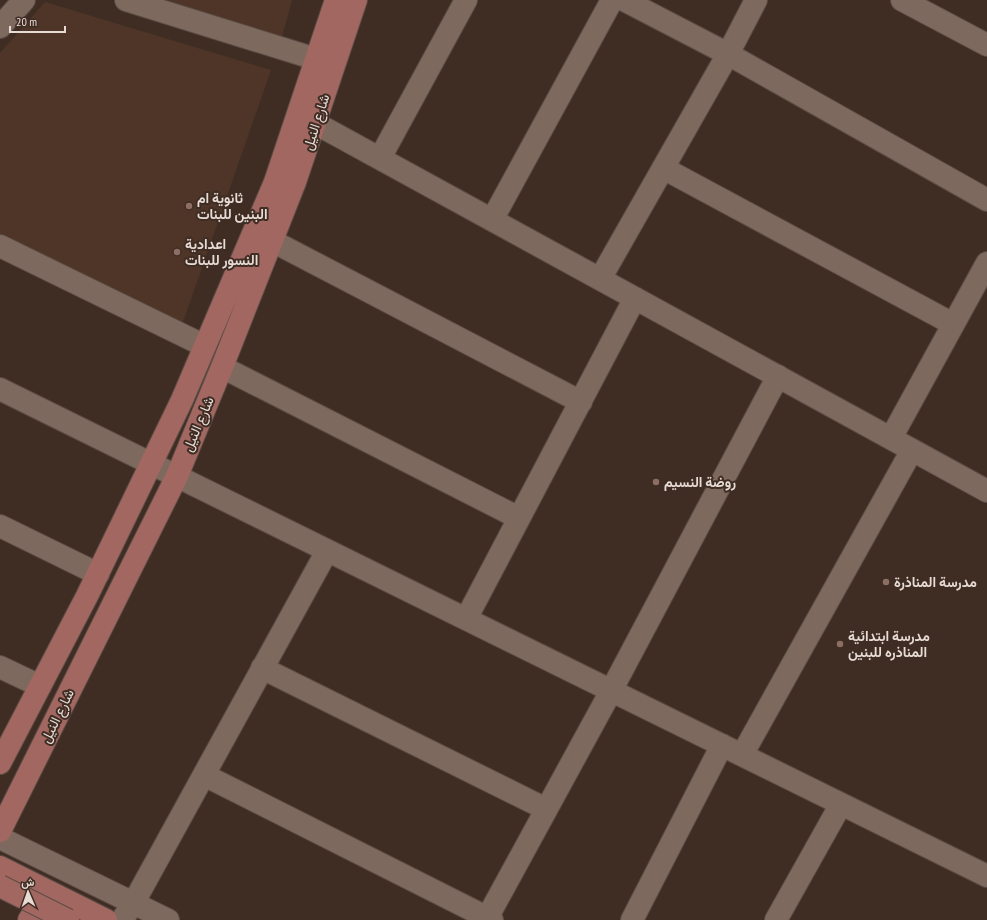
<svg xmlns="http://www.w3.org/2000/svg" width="987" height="920" font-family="'PT Sans Narrow',Vazirmatn,sans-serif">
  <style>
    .built { fill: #4e3528 }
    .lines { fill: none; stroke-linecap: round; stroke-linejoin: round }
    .minor-casing { stroke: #5b4c44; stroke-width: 24 }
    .major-casing { stroke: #5b4c44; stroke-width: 24 }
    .minor { stroke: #7e695e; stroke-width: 22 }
    .major { stroke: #a36762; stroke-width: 22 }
    .major-bridge-casing { stroke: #5b4c44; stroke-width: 24; stroke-linecap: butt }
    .major-bridge { stroke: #a36762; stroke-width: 22 }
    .education-dot { fill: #8d6e63; stroke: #3f2d24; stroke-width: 1.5 }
    .labels { text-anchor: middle; stroke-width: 4; stroke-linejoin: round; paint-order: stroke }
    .street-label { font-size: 14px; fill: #e7dbd5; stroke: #3f2d24 }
    .poi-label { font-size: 14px; font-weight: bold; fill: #e7dbd5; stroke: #3f2d24; text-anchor: start }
  </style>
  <rect width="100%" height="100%" fill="#3f2d24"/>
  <path class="built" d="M164 0H292L282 37Z
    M45 2 271 70 183 322 0 234V53Z"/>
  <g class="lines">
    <g class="minor-casing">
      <path id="minor" d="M126 0 316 59
        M624 0 728 54 987 200
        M902 0 987 45
        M0 27 24 0
        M315 123 987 491
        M380 158 466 0
        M663 168 953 324
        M492 220 612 0
        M255 232 581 402
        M0 246 205 346
        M600 279 728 54 756 0
        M222 367 519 518
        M0 389 987 876
        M891 438 987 263
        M0 526 98 574
        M466 619 635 298
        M0 667 40 686
        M262 668 546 809
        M742 755 912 450
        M204 775 492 920
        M0 838 168 920
        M122 920 134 902 327 551
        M486 920 611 691 778 376
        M632 920 722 745
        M776 920 841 804"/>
    </g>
    <g class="major-casing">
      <path id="major" d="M0 763 87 596 182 400 275 182 336 0
        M0 831 177 476 222 367 295 182 356 0
        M0 867 106 920
        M29 920C35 909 46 905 59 905"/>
    </g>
    <use href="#minor" class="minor"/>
    <use href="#major" class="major"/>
    <g class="major-bridge-casing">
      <path id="major-bridge" d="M0 886 68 920"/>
    </g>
    <use href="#major-bridge" class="major-bridge"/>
  </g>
  <g class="education-dot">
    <circle cx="189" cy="206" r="4"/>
    <circle cx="177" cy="252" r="4"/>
    <circle cx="656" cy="482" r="4"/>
    <circle cx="886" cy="582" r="4"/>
    <circle cx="840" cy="644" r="4"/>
  </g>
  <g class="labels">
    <g class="street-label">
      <text transform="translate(316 122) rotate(-72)" y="5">شارع النيل</text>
      <text transform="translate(198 424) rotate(-67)" y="5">شارع النيل</text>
      <text transform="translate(57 716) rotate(-64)" y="5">شارع النيل</text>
    </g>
    <g class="poi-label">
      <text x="197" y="203">ثانوية ام<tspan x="197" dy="16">البنين للبنات</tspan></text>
      <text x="185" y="249">اعدادية<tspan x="185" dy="16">النسور للبنات</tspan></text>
      <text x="664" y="487">روضة النسيم</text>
      <text x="894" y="587">مدرسة المناذرة</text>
      <text x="848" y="641">مدرسة ابتدائية<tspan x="848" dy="16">المناذره للبنين</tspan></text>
    </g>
  </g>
  <g transform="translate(28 892) rotate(358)" stroke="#3f2d24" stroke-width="3" paint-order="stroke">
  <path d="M0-3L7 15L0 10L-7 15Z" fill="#e7dbd5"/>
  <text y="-6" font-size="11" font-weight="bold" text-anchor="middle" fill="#e7dbd5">ش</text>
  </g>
  <path d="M10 26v6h55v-6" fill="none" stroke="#e7dbd5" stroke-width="2"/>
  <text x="16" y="26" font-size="12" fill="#e7dbd5" stroke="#3f2d24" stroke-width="3" paint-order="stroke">20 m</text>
</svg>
